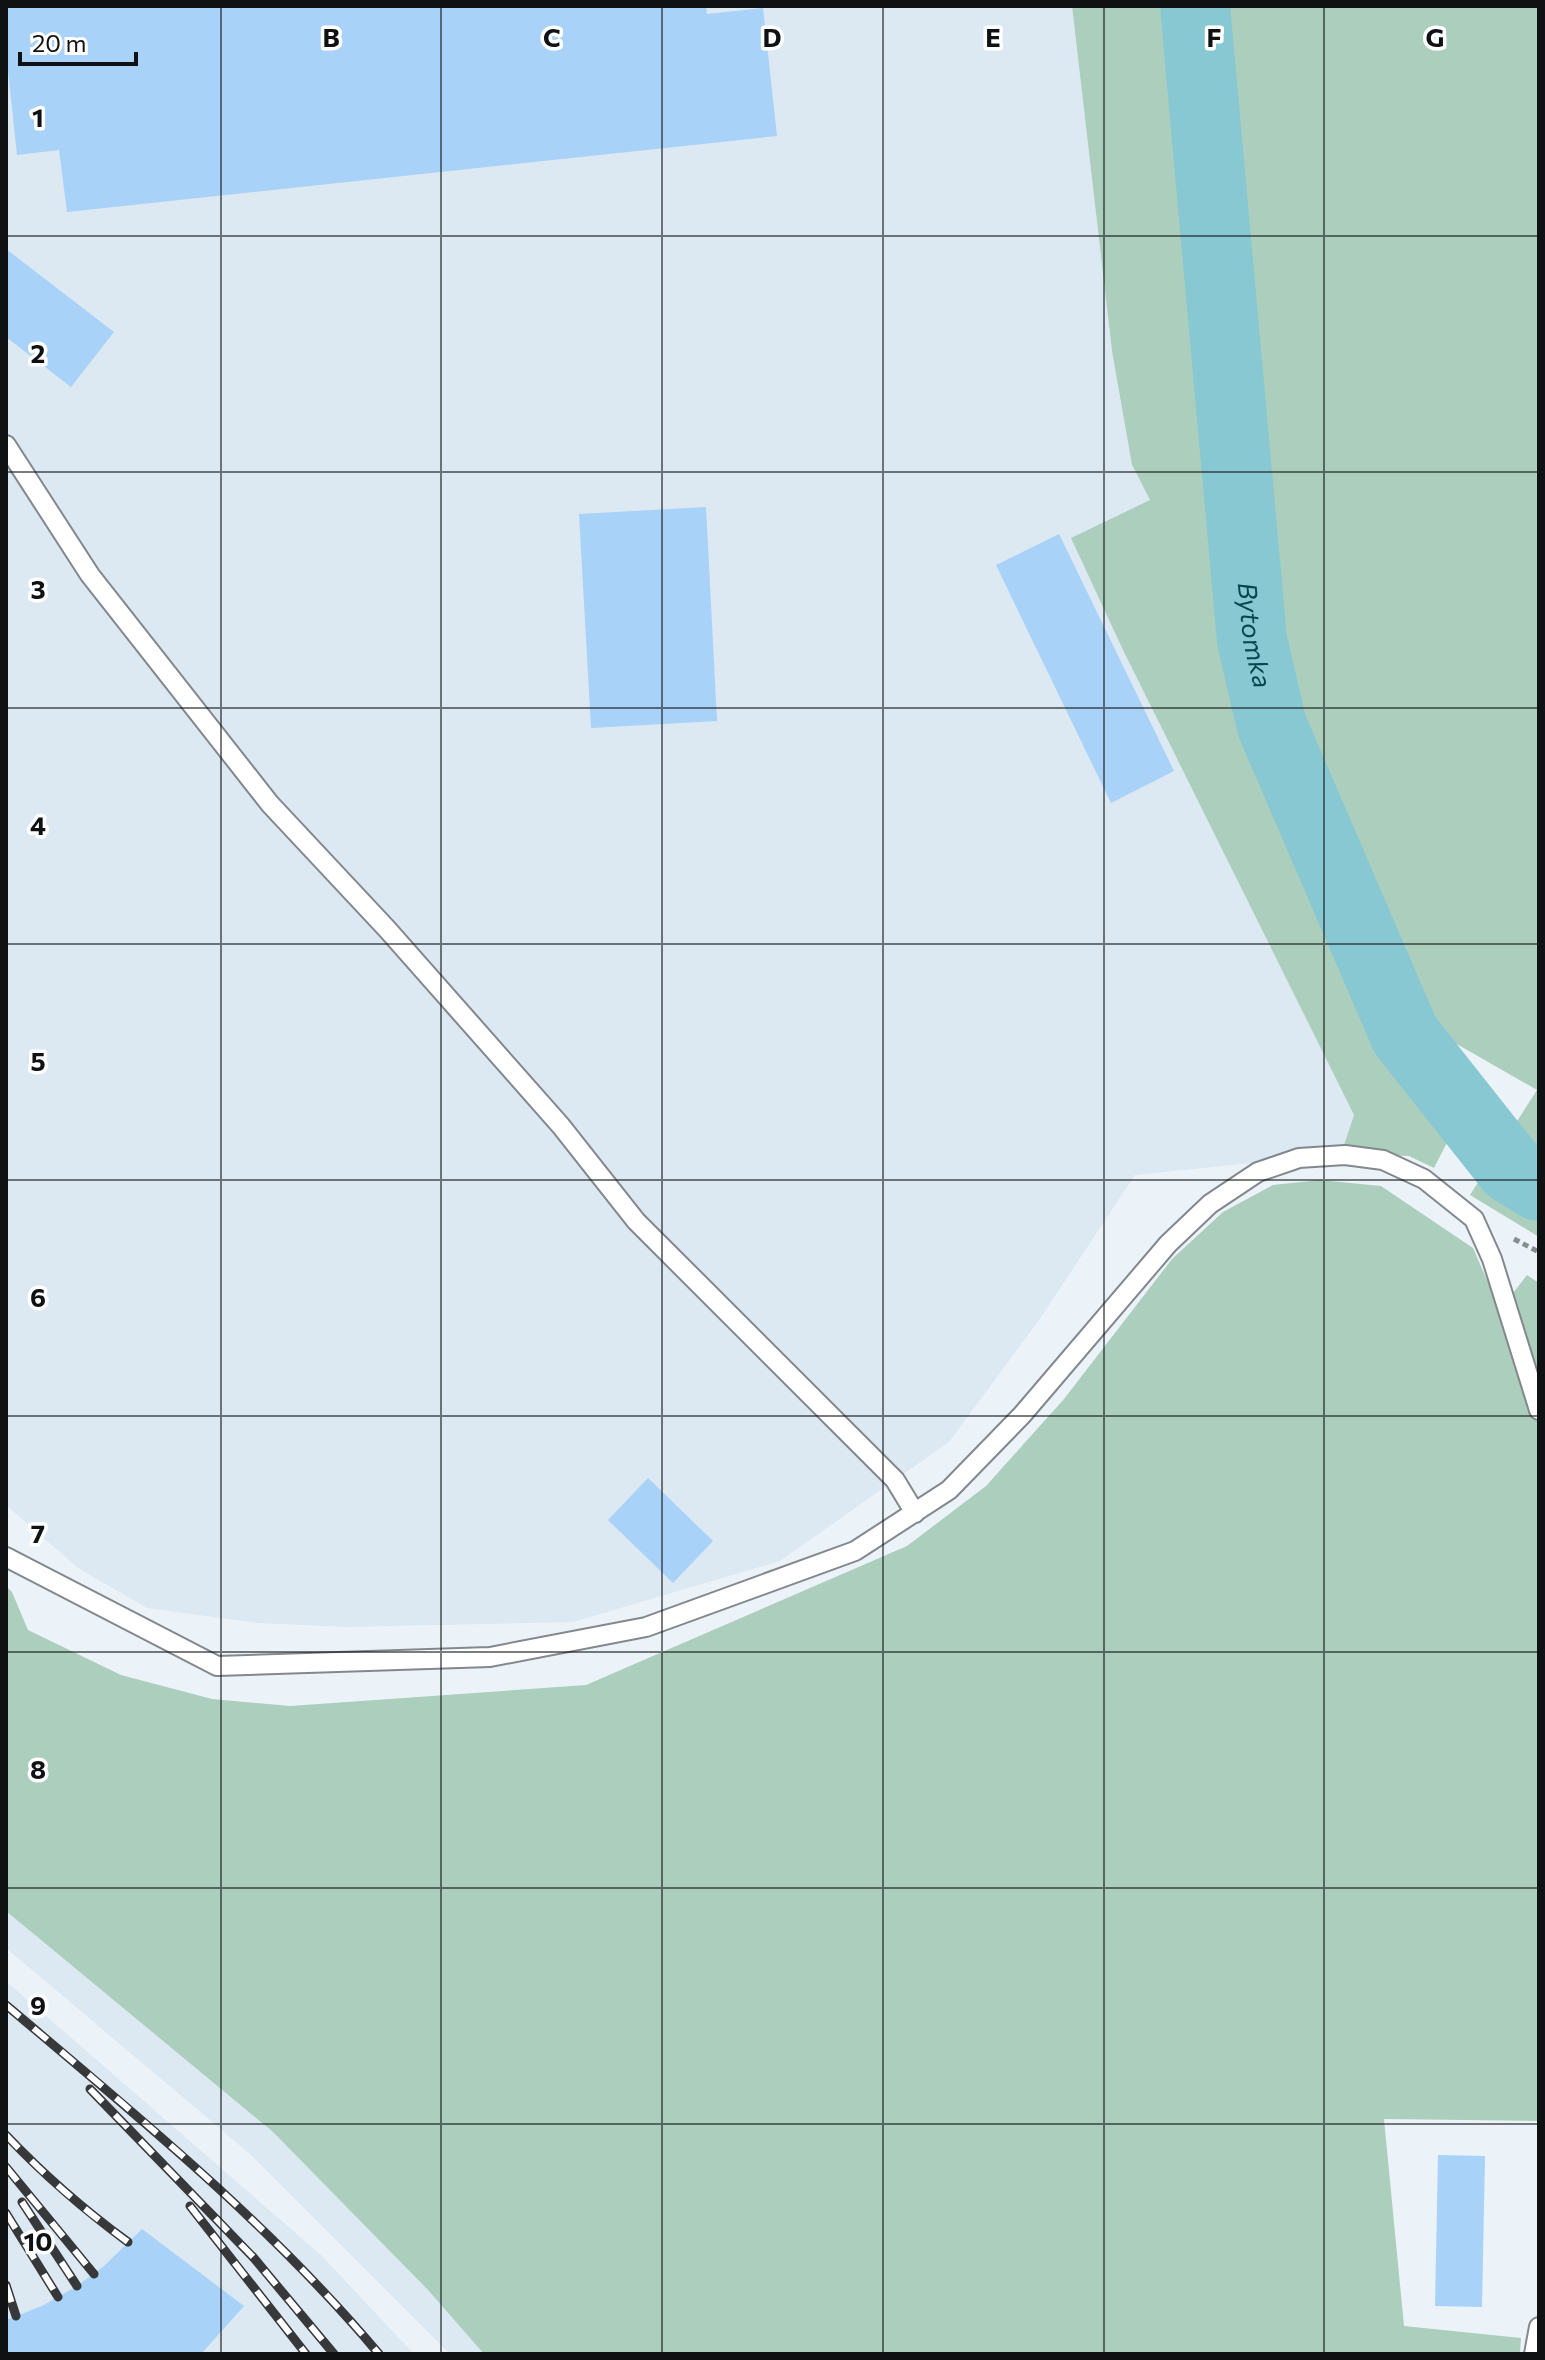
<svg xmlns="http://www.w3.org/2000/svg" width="1545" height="2360" font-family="Commissioner,sans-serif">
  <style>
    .built { fill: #dce8f2 }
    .green { fill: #accebc }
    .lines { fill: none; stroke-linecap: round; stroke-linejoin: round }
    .river { stroke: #87c8d2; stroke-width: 70 }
    .building { fill: #a8d2f7 }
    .lane-casing { stroke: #82888d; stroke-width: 22 }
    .path { stroke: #878c8f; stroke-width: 5; stroke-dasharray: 6 4; stroke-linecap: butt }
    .lane { stroke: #fff; stroke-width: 18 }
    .rail-casing { stroke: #36383a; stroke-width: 9 }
    .rail { stroke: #fff; stroke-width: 6; stroke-dasharray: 18; stroke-linecap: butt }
    .grid { fill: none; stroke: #0f1112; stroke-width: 2; stroke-opacity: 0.55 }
    .labels { text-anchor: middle; stroke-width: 7; stroke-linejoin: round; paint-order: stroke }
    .water-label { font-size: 26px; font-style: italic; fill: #08464e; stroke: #fff }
    .grid-label { font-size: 26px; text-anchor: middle; font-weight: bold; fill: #0f1112; stroke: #fff; stroke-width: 7; stroke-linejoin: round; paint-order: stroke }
  </style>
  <rect width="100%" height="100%" fill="#ecf3f8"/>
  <path class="built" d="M6 6H1072L1112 351 1132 465 1150 501 1072 538 1123 650 1354 1115 1341 1154 1135 1175 1039 1320 949 1442 780 1561 573 1622 346 1627 258 1623 147 1608 78 1568 6 1505Z
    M6 1911 273 2132 428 2290 484 2354H450L250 2154 6 1948Z
    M6 1981 322 2256 414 2354H6Z"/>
  <path class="green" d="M1072 6H1160L1228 654 1250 738 1408 1074 1457 1123 1434 1168 1409 1156 1341 1154 1354 1115 1123 650 1071 538 1150 500 1132 465 1112 351Z
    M1215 6H1539V1237L1470 1195 1537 1090 1441 1035 1312 767 1273 649 1272 574Z
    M1320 1180 1381 1186 1473 1248 1500 1310 1527 1275 1539 1283V2121L1384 2119 1404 2326 1521 2338 1520 2354H484L428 2290 273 2132 6 1911V1586L12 1592 28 1630 121 1675 212 1699 290 1706 586 1685 907 1546 986 1486 1064 1399 1172 1259 1223 1212 1273 1185Z"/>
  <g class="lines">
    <path class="river" id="s1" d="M1195 6 1252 640 1272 726 1405 1035 1511 1169 1539 1186"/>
  </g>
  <path class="building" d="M6 6H706L707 14 763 8 777 136 67 212 59 150 17 155 6 52Z
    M6 249 114 332 71 387 6 337Z
    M706 507 717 721 591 728 579 514Z
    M1059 534 1174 771 1111 803 996 565Z
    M648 1478 713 1541 673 1583 608 1520Z
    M1438 2155 1485 2156 1482 2307 1435 2306Z
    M142 2229 244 2306 201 2354H6V2320L42 2306 77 2286 104 2266Z"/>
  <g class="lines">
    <g class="lane-casing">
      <path id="lane" d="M6 445 90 575 270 804 387 929 561 1126 636 1221 895 1480 915 1513
        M6 1557 217 1666 490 1657 646 1627 855 1551 949 1490 1022 1415 1168 1244 1210 1204 1258 1172 1299 1158 1345 1155 1383 1160 1424 1179 1474 1219 1492 1259 1539 1410
        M1534 2354 1539 2327"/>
    </g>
    <path class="path" d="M1514 1239 1539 1252"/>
    <use href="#lane" class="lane"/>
    <g class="rail-casing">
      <path id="rail" d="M6 2005C136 2115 269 2223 379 2354
        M90 2089 253 2257 334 2354
        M6 2135C44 2175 83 2209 128 2242
        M6 2167 94 2274
        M22 2202 77 2286
        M190 2206 306 2354
        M6 2213 58 2297
        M6 2285 16 2316"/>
    </g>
    <use href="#rail" class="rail"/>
  </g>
  <path class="grid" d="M221 6V2354M441 6V2354M662 6V2354M883 6V2354M1104 6V2354M1324 6V2354M6 236H1539M6 472H1539M6 708H1539M6 944H1539M6 1180H1539M6 1416H1539M6 1652H1539M6 1888H1539M6 2124H1539"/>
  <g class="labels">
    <g class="water-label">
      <text dy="9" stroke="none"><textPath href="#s1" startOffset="632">Bytomka</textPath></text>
    </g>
  </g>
  <g class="grid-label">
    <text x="331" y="47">B</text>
    <text x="552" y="47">C</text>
    <text x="772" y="47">D</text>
    <text x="993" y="47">E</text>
    <text x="1214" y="47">F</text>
    <text x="1435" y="47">G</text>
    <text x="38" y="127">1</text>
    <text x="38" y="363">2</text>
    <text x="38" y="599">3</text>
    <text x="38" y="835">4</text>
    <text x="38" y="1071">5</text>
    <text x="38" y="1307">6</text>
    <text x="38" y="1543">7</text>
    <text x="38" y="1779">8</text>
    <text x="38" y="2015">9</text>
    <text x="38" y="2251">10</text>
  </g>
  <rect width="1545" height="2360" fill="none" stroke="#0f1112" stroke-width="16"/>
  <path d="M20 52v12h116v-12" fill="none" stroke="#0f1112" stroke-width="4"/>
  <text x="32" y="52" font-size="24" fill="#0f1112" stroke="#ffffff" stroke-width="6" paint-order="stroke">20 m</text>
</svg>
